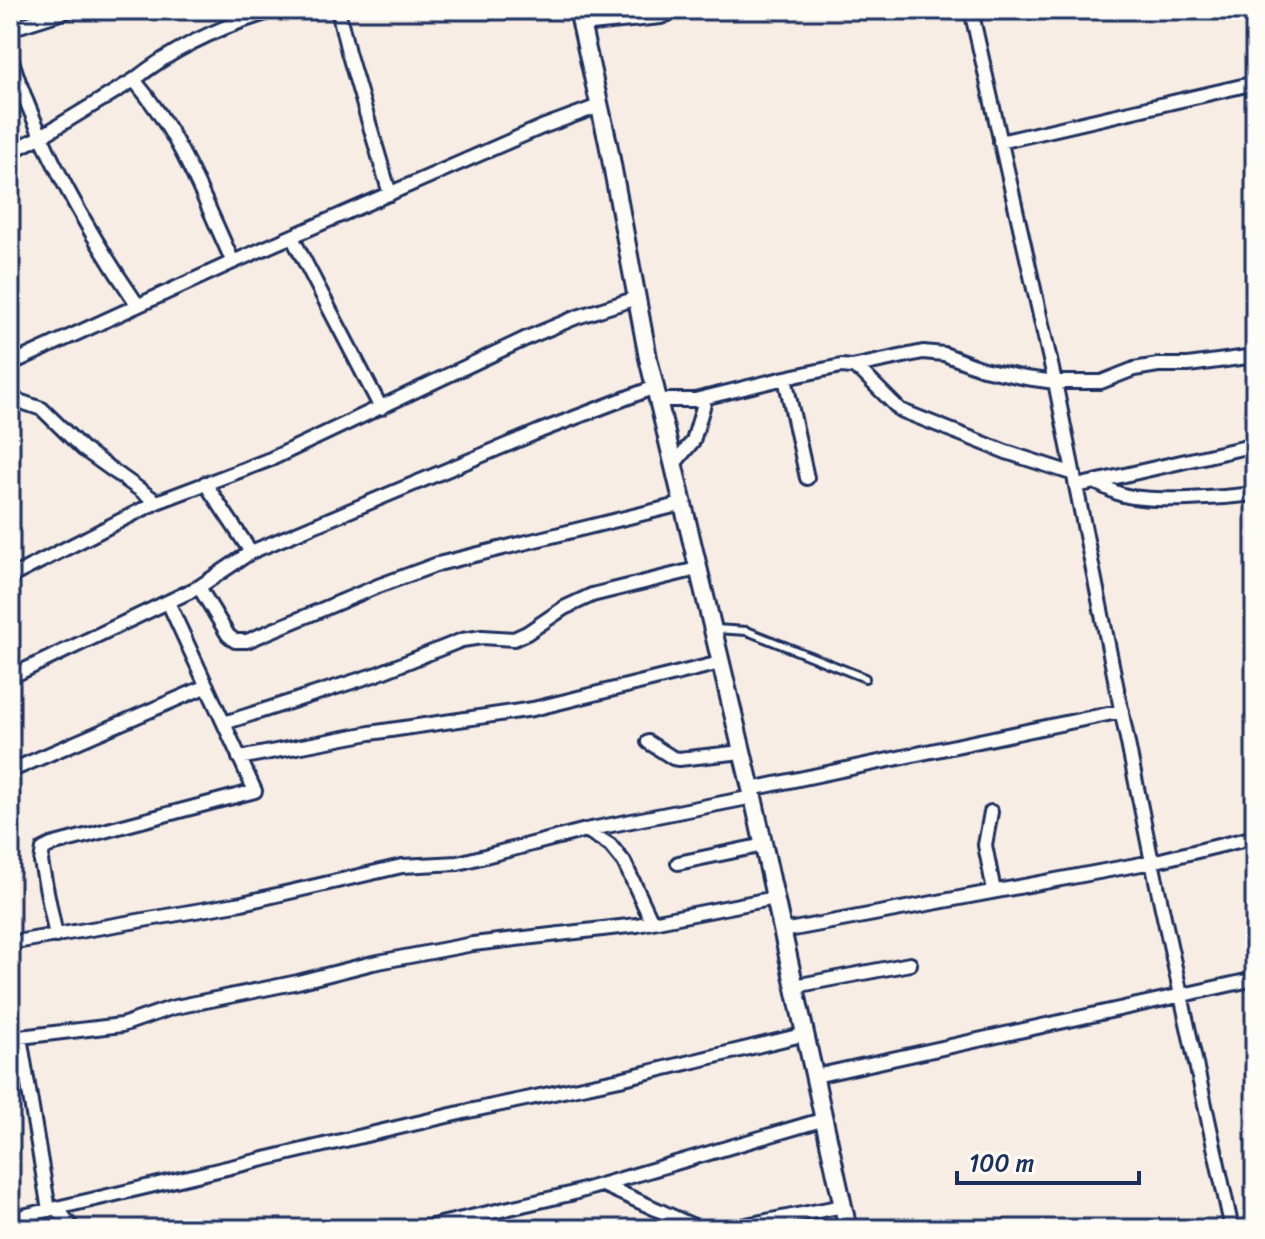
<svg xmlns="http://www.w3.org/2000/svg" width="1265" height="1239" font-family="Sriracha,sans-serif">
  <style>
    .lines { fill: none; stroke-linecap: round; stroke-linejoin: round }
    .lane-casing { stroke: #1b2f5e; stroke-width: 12 }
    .street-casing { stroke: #1b2f5e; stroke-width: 18 }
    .secondary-casing { stroke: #1b2f5e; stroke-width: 22 }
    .lane { stroke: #fdfcf7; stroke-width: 6 }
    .street { stroke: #fdfcf7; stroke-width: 12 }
    .secondary { stroke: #fdfcf7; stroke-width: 16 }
  </style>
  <rect width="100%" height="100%" fill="#f8ede4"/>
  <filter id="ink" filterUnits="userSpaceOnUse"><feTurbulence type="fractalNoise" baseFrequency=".0125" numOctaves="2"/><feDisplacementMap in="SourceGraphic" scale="16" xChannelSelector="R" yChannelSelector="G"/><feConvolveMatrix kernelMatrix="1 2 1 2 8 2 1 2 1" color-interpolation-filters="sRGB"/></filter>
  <g filter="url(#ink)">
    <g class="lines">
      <g class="lane-casing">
        <path id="lane" d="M715 629 747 631 865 678"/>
      </g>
      <g class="street-casing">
        <path id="street" d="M338 10 348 52 390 194
          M971 10 1055 382 1152 862 1232 1229
          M581 25 661 17 678 10
          M10 29 70 10
          M10 55C38 144 85 228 137 304
          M134 80C176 46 224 25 276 10
          M1000 142 1255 83
          M10 152 40 137 134 80C180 134 203 197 233 262
          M292 237 381 408
          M10 364 233 262 542 127 599 106
          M852 367 923 352 944 354 983 369 1026 378 1055 382H1101L1134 369 1158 365H1188L1255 356
          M785 378 807 478
          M10 398 42 409 83 449 157 502
          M658 400H695L785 378 841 366 852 367 862 372 900 410 1006 452 1074 474
          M674 464 693 441 706 397
          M1094 482C1104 486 1113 492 1123 495 1154 503 1222 498 1255 494
          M205 483 251 552
          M1077 486 1255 445
          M10 577 157 502 271 459 529 337 577 317 637 298
          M199 587 228 635 235 641H247L378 586 438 564 682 504
          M10 677 199 587 251 552 540 431 655 387
          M224 723 377 674 462 640 482 637 514 639 527 633 564 608 592 595 697 569
          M648 742 673 758 679 759 742 752
          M239 758 370 733 533 709 720 663
          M10 771 207 686
          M751 789 1122 711
          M991 812 985 845 994 891
          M586 830 610 845 624 862 652 922
          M678 863 764 845
          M783 931 1152 862 1255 837
          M56 936 41 862 43 849 51 845 255 791 168 602
          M10 943 242 903 402 866 458 863 586 830 753 797
          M795 986 910 964
          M815 1076 1255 979
          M603 1185 700 1229
          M57 1208 73 1229
          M49 1210 20 1037 122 1025 171 1008 298 982 373 963 473 944 637 925 775 898
          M10 1219 464 1112 620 1079 806 1034
          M419 1229 570 1194 825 1119
          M726 1229 843 1206"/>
      </g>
      <g class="secondary-casing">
        <path id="secondary" d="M578 10 608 143 648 358 753 797 848 1229"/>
      </g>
      <use href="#lane" class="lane"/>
      <use href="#street" class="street"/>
      <use href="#secondary" class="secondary"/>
    </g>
  </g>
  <rect width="1265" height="1239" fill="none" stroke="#fdfcf7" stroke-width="40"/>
  <rect x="20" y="20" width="1225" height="1199" fill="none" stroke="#1b2f5e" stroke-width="3" filter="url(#ink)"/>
  <path d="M957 1171v12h182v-12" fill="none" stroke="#1b2f5e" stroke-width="4"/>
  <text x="969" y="1171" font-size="24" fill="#1b2f5e" stroke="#fdfcf7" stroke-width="6" paint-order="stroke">100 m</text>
</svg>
